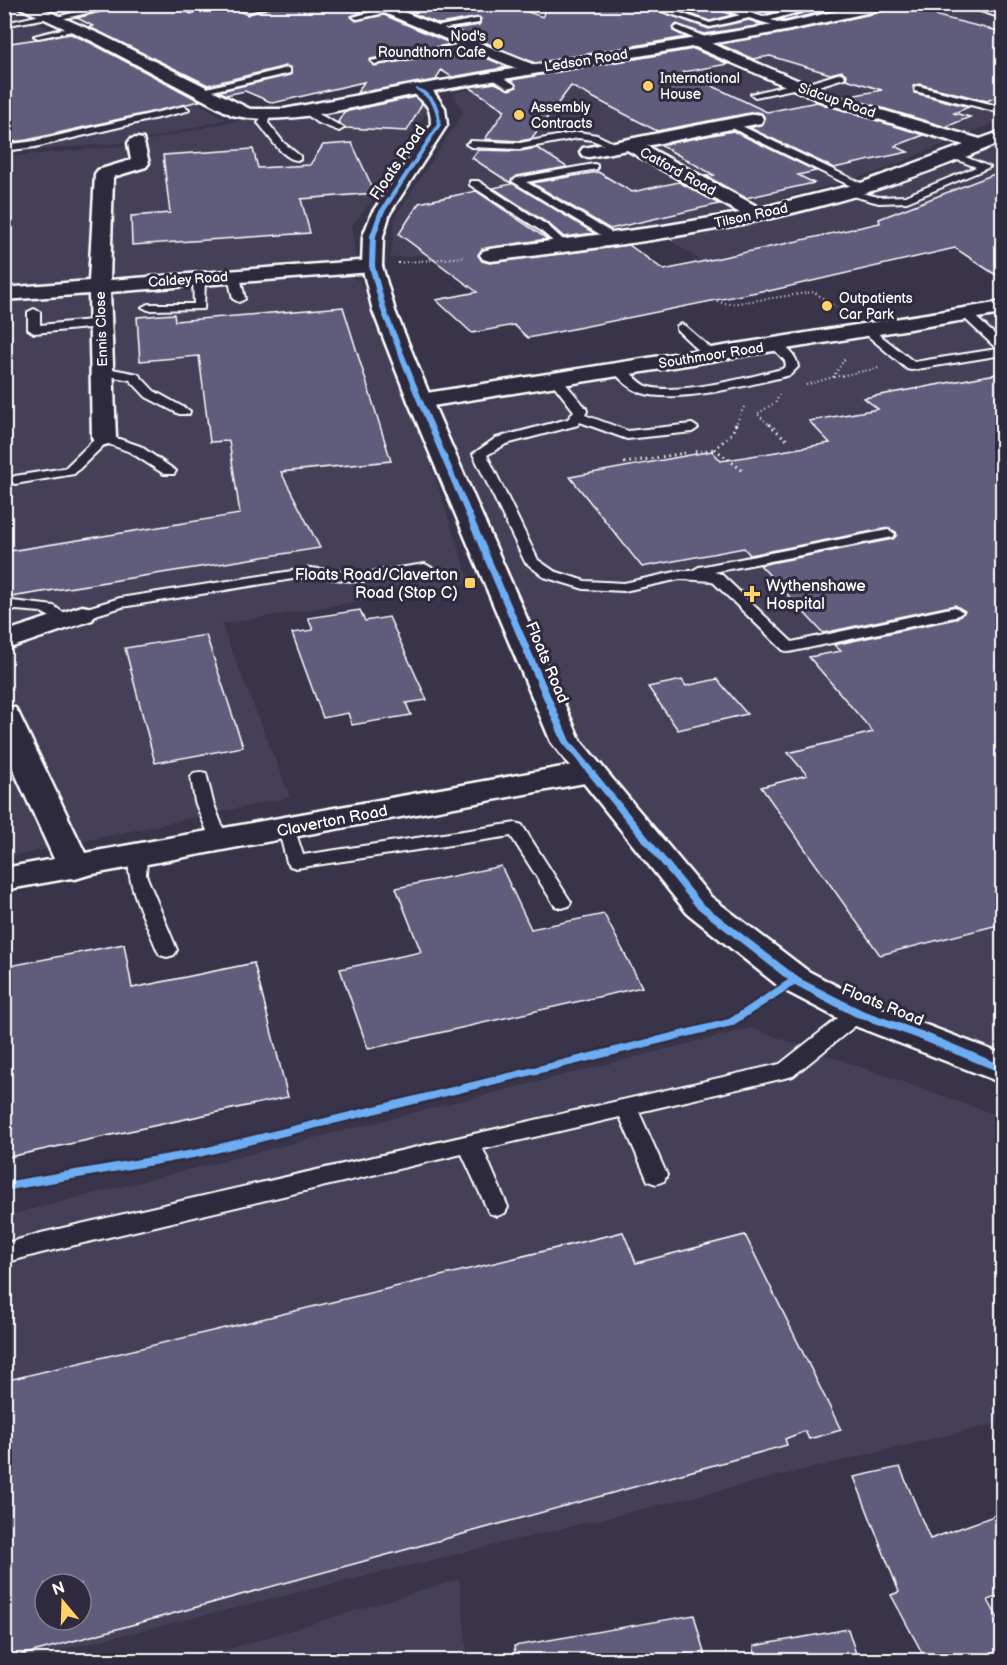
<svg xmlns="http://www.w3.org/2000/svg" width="1007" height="1665" font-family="'Balsamiq Sans',sans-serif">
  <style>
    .built { fill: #454058; fill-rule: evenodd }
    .building { fill: #615d7b; stroke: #fff; stroke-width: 1.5; fill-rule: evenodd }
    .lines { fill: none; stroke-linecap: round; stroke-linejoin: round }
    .lane-casing { stroke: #fff; stroke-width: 4 }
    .street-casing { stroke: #fff; stroke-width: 5 }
    .secondary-casing { stroke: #fff; stroke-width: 5 }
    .path-far1 { stroke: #fff; stroke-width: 2; stroke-dasharray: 1 3; stroke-linecap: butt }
    .path { stroke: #fff; stroke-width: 3; stroke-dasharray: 1.5 4; stroke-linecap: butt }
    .lane { fill: #2f2a3d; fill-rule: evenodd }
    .street { fill: #2f2a3d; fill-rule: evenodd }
    .secondary { fill: #2f2a3d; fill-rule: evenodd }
    .cycleway-casing { stroke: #2f2a3d; stroke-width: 4 }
    .cycleway { fill: #6dadf4; fill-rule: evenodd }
    .poi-dot { fill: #ffd166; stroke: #2f2a3d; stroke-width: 2 }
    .labels { text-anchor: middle; stroke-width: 6; stroke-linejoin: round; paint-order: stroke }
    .far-poi-label { font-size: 14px; fill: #fff; stroke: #2f2a3d; text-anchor: start }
    .far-street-label { font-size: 14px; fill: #fff; stroke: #2f2a3d }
    .street-label { font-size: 16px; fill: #fff; stroke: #2f2a3d }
    .poi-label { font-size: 16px; fill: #fff; stroke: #2f2a3d; text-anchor: end }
  </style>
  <rect width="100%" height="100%" fill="#393449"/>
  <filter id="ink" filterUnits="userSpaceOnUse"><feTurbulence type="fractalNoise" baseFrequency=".0167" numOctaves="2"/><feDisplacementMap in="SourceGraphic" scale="12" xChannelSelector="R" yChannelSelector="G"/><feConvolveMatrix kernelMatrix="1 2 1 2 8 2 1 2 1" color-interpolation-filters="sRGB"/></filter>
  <g filter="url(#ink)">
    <path class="built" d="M906 5H1002V120L969 133 820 90 717 45 872 14Z
      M4 7 152 78 226 119 140 141 5 153Z
      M697 50 740 71 948 142 877 172 703 220 524 245 391 258 395 217 463 113 453 93Z
      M407 99 430 105 392 174 352 226 355 259 5 285V157L125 146 234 121 300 118Z
      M1002 142V223L927 255 753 295 668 239 816 207Z
      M343 274 360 281 430 463 470 583 221 624 290 797 5 858V298Z
      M1002 308V1069L920 1035 858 1013 699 905 566 742 420 401Z
      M751 1028 1002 1117V1422L19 1660H5V1216ZM45 1584H81V1620H45Z
      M459 1579 468 1660H193Z"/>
    <path class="building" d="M47 4H98L65 12Z
      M130 4H173L191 14 199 11 192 4H254L240 10 247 15 281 4H361L362 12 351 16 356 21 384 15 452 44 371 59 369 61 374 66 467 50 508 67 452 77 441 70 436 80 357 93 364 82 273 103 245 91 226 95 220 91 291 75V67L286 66 208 85 89 27 93 26 77 18Z
      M417 4H504L543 17 545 4H639L709 29 749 20 763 25 704 34 677 24 672 27 673 31 686 37 535 63 453 29 479 25 481 19 479 17 439 24 400 8Z
      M662 4H706L732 15 710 21Z
      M731 4H801L763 15Z
      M820 4H855L785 21 779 20 820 8Z
      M898 4H936L937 16 1002 32V95L987 101 919 84 913 86 914 93 969 107 954 113 970 117 946 127 845 97 882 90 846 79 847 75 842 71 830 74 770 56 753 59 719 44 785 33 889 10Z
      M71 34 91 43 200 101 27 140 4 143V44Z
      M694 49 728 64 683 72 767 112 817 102 924 135 895 146 908 152 834 168 750 128 763 124 765 118 761 113 755 112 657 131 571 86 531 139 520 141 485 139 505 110 469 87 495 83 509 90 517 87 511 80Z
      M415 97 422 104 407 131 346 128 338 122 344 112Z
      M733 131 816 171 798 175 814 183 746 198 706 176 714 175 660 145Z
      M352 143 375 193 301 199 310 233 132 245 131 216 170 213 163 155 253 149 258 168 310 165 323 145Z
      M537 148 567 167 517 176 510 182 594 233 564 237 549 224 493 188 512 184 472 158 478 150 520 151Z
      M1002 171V279L955 248 769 291 766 290 528 338 514 325 472 333 436 300 477 292 399 234 419 203 476 191 547 239 482 249 478 255 482 261 490 263 629 245 664 270 880 223 879 219Z
      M598 172 632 192 679 182 719 204 610 229 532 183Z
      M343 307 391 461 281 472 320 548 4 598V552L240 514 229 441 210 442 199 356 140 361 137 317 174 314 175 321Z
      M1002 373V924L880 955 761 787 807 775 788 753 873 732 809 657 841 651 834 645 955 619 965 611 955 605 823 633 760 565 893 539 897 535 896 532 888 528 750 555 744 548 642 567 570 477 712 451 721 461 830 443 809 421 878 409 864 398Z
      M360 610 365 621 389 617 427 700 406 703 411 715 352 725 348 713 323 718 292 633 313 630 308 618Z
      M206 635 243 747 155 763 125 648Z
      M717 679 747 714 678 730 648 687 682 680 686 686Z
      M501 866 531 929 604 914 642 987 368 1049 340 969 421 952 396 888Z
      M124 944 132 988 254 963 288 1097 4 1158V967Z
      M623 1232 636 1263 745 1235 841 1430 809 1439 805 1431 785 1439 787 1445 4 1660V1381ZM45 1584H81V1620H45Z
      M900 1467 930 1539 1002 1513V1595L988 1600 1002 1626V1653L983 1660H926L891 1595 899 1592 854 1477Z
      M694 1615 706 1660H516L514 1646Z
      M848 1629 858 1660H755L754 1646Z"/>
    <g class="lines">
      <g class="lane-casing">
        <path id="lane" d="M110 4H128L52 21 48 19Z
          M175 4H187L197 10 190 12Z
          M263 4H279L246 13 242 11Z
          M641 4H654L710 23 740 15 708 4H722L763 17 812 4 819 6 771 20 788 25V29H785L749 18 710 27Z
          M959 4H973L1000 14 996 16Z
          M386 8H389V12L357 19 353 17Z
          M45 14H48V18L14 24 10 22Z
          M476 19H479V23L434 30 430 28Z
          M74 26H77V30L38 38 34 36Z
          M678 26 710 39 711 41 704 43 675 30 674 28Z
          M474 42H477V46L375 64 371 61Z
          M287 68 290 69V73L199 94 195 91Z
          M494 73 514 84 515 86 508 88 491 78V74Z
          M841 73 845 76 844 78 802 91 798 88 755 97 751 94 795 83 799 86Z
          M918 86 1002 107V113L915 91V87Z
          M184 106 189 109 187 111 35 147 4 151V145L35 141Z
          M306 107 344 128 339 131 316 122 301 110Z
          M264 113H270L268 123 284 143 300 156V160C284 162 269 136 260 125L258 123Z
          M731 121 867 186 868 188 859 190 728 126 726 124Z
          M578 132 597 135 622 147 617 150 592 140 578 138 520 149 471 147 466 144 471 141 520 143Z
          M953 152 990 167 907 202 879 203 841 193 846 190 879 197 905 196 976 167 950 157V153Z
          M594 164 597 165V169L526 182 619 237V241H611L512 181 517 178Z
          M470 181H478L548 226 570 246 565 249 561 248 540 230 470 185Z
          M234 273 240 276 245 299 239 302 233 299 228 276Z
          M199 276 205 279 204 309 148 310 142 307 148 304H194L193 279Z
          M34 309 40 312V325L101 319 107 323 101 327 34 333 28 329V312Z
          M966 311 970 312 1002 341V355L911 370 907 369 861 330 863 328H871L914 362 997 349 962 316V312Z
          M681 324 685 326 715 352V358H707L677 330V326Z
          M776 341C786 345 797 356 798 367L790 375C754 384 677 404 642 393 630 389 620 380 613 370L619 366C631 369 637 383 649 387 678 395 751 377 782 369L786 366 785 361 770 345Z
          M102 367 138 374 154 391 190 411 189 414H179L146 397 130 380 98 374 96 371 98 368Z
          M556 376 560 377 586 408 587 411 585 415 628 431 692 424 698 428 692 432 627 439 580 422 578 425 506 444 487 455 538 560 554 571 585 581 624 583 680 571H692L699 567 888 530 895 534 893 537 714 572 721 574 792 642 955 607 963 612 955 617 789 652 783 650 712 581 680 579 624 591 584 589 544 577 525 562 473 454 496 438 568 419 574 411 550 380Z
          M104 434 140 446 176 471 174 474H164L130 452 106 443 74 474 15 484 8 480 15 476 65 468 99 435Z
          M425 564 432 568 430 571 359 582 311 576 122 607 82 619 74 614 77 611 120 598 311 568 359 574Z
          M4 600 54 606 73 620 65 625 41 612 4 609Z
          M200 772 206 773 213 802 228 841 225 845H213L195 802 191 777 194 773Z
          M287 822 293 824 303 855 516 823 522 825 571 902 569 906 562 908 555 906 511 836 296 868 290 866 287 862 278 828 281 824Z
          M138 850 144 852 147 856 146 875 177 950 174 955 167 957 160 955 157 950C149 928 119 872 132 852Z
          M858 1006 865 1008 868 1013 865 1018 793 1076 639 1112 667 1175 664 1181 656 1184 648 1181 620 1117 483 1149 508 1207 505 1213 497 1216 489 1213 462 1154 41 1253 4 1263V1244L41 1233 780 1064 851 1008Z"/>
      </g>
      <g class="street-casing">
        <path id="street" d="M12 4H32L102 35 250 109H284L418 84 426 89 418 94C364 104 285 128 232 115L92 41Z
          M363 4H384L537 66 539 69 531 74 525 72Z
          M696 37 837 97 980 139 1002 131V142C947 165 890 187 831 203 720 234 604 247 490 261L483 259 480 255 483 251 490 249 657 227 740 213 627 150 589 157 583 156 580 152 583 148 589 147 755 114 761 115 763 119 761 123 646 146 760 208 861 183 964 145 825 103 691 45 688 42 691 39Z
          M137 138 143 139 149 163 146 167 113 177 110 280 372 260 379 262 382 266 379 270 372 272 110 292 116 438 113 443 104 445 95 443 92 438 89 294 4 300V288L89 281 95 174 98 170 131 160 128 143 131 139Z
          M1002 302V314L420 408 412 406 408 401 412 396 420 394Z
          M82 606 92 608 96 614 92 620 4 650V632Z
          M4 705 15 708 19 714 85 853 590 762 601 765 606 772 601 779 590 782 88 875 75 879 71 878 4 890V868L54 859 4 749Z"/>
      </g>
      <g class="secondary-casing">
        <path id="secondary" d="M867 4H896L889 8 785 31 433 91 445 108 447 125 390 213 383 236 382 266 395 311 432 401 580 740 711 897 808 971 871 1004 1002 1054V1083L845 1022 782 989 687 913 551 742 408 401 373 311 362 266 363 236 372 213 431 125C431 102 423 104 410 89L412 86 785 23Z"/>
      </g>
      <path class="path-far1" d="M398 263 465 257
        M717 302 731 304 814 292 839 309
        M834 377 879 368
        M806 385 833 377 846 357
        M735 426 744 407
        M771 426 757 414 776 402 779 395"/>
      <path class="path" d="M736 424 732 433 715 449 743 471
        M769 424 788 441
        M695 452 715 449
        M624 463 685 453"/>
      <use href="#lane" class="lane"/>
      <use href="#street" class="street"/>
      <use href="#secondary" class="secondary"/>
      <g class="cycleway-casing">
        <path id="cycleway" d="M416 88C434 92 441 108 441 125L384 213 376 236 375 266 387 311 423 401 570 741 702 903 799 978 862 1010 924 1032 1002 1065V1073L916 1038 854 1016 795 985 732 1026 199 1157 4 1191V1182L199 1149 729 1019 788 980 696 907 562 742 417 401 381 311 369 266 370 236 378 213 437 125C437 108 431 99 416 90Z"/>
      </g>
      <use href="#cycleway" class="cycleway"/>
    </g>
  </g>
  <g class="poi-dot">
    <circle cx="498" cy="44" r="6"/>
    <circle cx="648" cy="86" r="6"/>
    <circle cx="519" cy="115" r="6"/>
    <circle cx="827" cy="306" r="6"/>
    <rect x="464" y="577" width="12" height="12" rx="3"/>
    <path d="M749 585h6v6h6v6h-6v6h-6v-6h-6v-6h6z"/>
  </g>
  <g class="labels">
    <g class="far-poi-label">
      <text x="486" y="41" text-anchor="end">Nod's<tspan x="486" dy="16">Roundthorn Cafe</tspan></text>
      <text x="660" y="83">International<tspan x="660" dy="16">House</tspan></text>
      <text x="531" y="112">Assembly<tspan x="531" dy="16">Contracts</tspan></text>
      <text x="839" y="303">Outpatients<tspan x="839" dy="16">Car Park</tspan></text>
    </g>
    <g class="far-street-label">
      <text transform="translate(586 60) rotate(-9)" y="5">Ledson Road</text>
      <text transform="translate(837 100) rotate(19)" y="5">Sidcup Road</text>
      <text transform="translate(678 171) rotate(29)" y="5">Catford Road</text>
      <text transform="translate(751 215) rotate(-12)" y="5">Tilson Road</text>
      <text transform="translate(188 279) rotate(-4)" y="5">Caldey Road</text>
      <text transform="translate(101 329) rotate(-92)" y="5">Ennis Close</text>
      <text transform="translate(711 355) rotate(-9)" y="5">Southmoor Road</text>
    </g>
    <g class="street-label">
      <text transform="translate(397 162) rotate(-56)" y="6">Floats Road</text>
      <text transform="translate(548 662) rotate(67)" y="6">Floats Road</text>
      <text transform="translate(332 820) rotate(-11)" y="6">Claverton Road</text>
      <text transform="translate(883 1004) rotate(22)" y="6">Floats Road</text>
    </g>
    <g class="poi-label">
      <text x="458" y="580">Floats Road/Claverton<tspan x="458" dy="18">Road (Stop C)</tspan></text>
      <text x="766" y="591" text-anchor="start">Wythenshawe<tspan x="766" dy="18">Hospital</tspan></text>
    </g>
  </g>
  <rect width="1007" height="1665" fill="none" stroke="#2f2a3d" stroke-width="24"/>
  <rect x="12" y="12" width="983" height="1641" fill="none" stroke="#fff" stroke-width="2" filter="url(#ink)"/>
  <g transform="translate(63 1602) rotate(341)"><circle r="28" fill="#2f2a3d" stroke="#827f8b" stroke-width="1.5"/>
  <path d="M0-4.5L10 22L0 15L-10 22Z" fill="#ffd166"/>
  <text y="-9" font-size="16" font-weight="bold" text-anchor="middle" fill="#ffffff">N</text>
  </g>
</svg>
